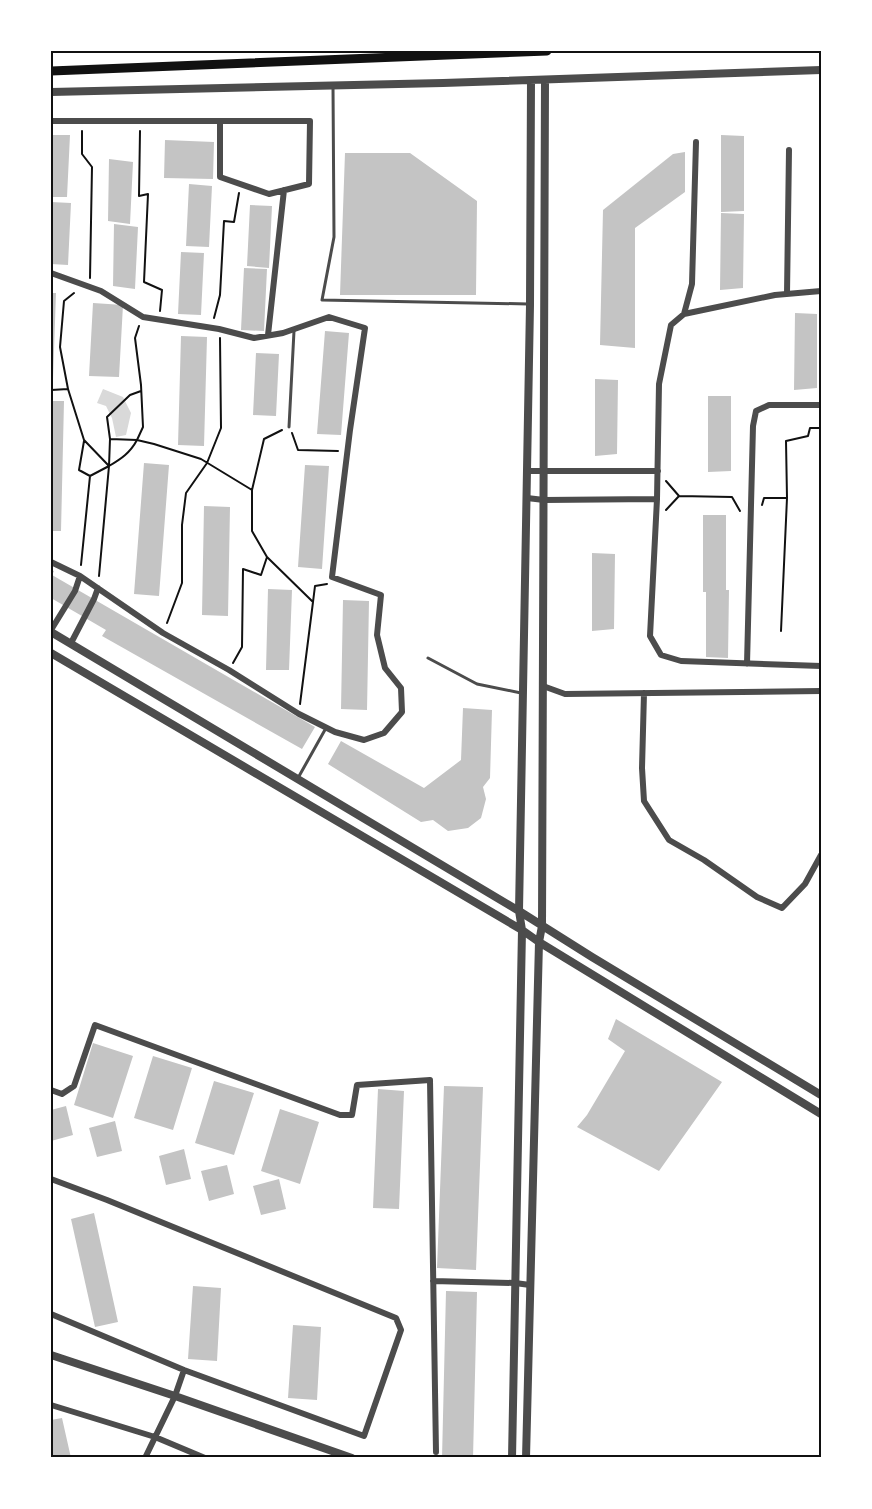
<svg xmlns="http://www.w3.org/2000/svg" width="872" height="1509" font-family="Figtree,sans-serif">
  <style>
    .water { fill: #d9d9d9 }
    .building { fill: #c4c4c4 }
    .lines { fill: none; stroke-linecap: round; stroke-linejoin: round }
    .path { stroke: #111; stroke-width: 2 }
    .service { stroke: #4c4c4c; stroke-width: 3 }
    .minor { stroke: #4c4c4c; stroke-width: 6 }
    .tertiary { stroke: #4c4c4c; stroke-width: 8 }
    .primary { stroke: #111; stroke-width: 9 }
    .neatline { fill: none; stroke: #111; stroke-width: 2 }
  </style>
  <rect width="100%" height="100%" fill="#fff"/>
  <path class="water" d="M103 389 123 397 131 413 126 435 116 437 112 418 106 406 97 403Z"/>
  <path class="building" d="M51 135H70L67 197H51Z
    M721 135 744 136V211L721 212Z
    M165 140 214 142 213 179 164 178Z
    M685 152V192L635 228V348L600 345 603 210 673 154Z
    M345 153H410L477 201 476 295H340Z
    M109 159 133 162 130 224 108 221Z
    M189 184 212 186 209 247 186 246Z
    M51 202 71 203 68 265 51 264Z
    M250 205 272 206 269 268 247 266Z
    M721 213 744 214 743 288 720 290Z
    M114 224 138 227 135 289 113 286Z
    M181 252 204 253 201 315 178 314Z
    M244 268 267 269 264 331 241 330Z
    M51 293H56L53 379H51Z
    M93 303 123 305 119 377 89 376Z
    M795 313 817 314V388L794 390Z
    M325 331 349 333 341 435 317 434Z
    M181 336 207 337 204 446 178 445Z
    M256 353 279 354 276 416 253 415Z
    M595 379 618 380 617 454 595 456Z
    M708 396H731V471L708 472Z
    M51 401H64L61 531H51Z
    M144 463 169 465 159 596 134 594Z
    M305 465 329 466 322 569 298 567Z
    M204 506 230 507 228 616 202 615Z
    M703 515H726V590H729L728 658 706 657V592H703Z
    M592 553 615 554 614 629 592 631Z
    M51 570 54 571 52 575 315 727 302 749 102 636 106 630 51 598Z
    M268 589 292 590 289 670H266Z
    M343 600 369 601 367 710 341 709Z
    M463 708 492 710 490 778 483 787 486 799 481 818 468 828 448 831 433 820 421 822 328 764 341 741 424 788 461 760Z
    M616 1019 722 1082 659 1171 577 1127 587 1115 625 1051 608 1039Z
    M93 1043 133 1056 113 1118 74 1105Z
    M153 1056 192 1068 173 1130 134 1118Z
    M214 1081 254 1093 234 1155 195 1143Z
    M444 1086 483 1087 476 1270 437 1268Z
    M378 1089 404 1091 399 1209 373 1208Z
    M66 1106 73 1135 51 1141V1110Z
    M280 1109 319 1122 300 1184 261 1171Z
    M115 1121 122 1151 97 1157 89 1128Z
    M184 1149 191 1179 166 1185 159 1156Z
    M227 1165 234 1194 209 1201 201 1171Z
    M279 1179 286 1209 261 1215 253 1186Z
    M94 1213 118 1322 95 1327 71 1219Z
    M193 1286 221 1288 217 1361 188 1359Z
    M446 1291 477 1292 473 1458H442Z
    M293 1325 321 1327 317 1400 288 1398Z
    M62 1418 71 1458H51V1420Z"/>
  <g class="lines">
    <path class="path" d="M82 131V154L92 167 90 278
      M140 131 139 196 148 194 144 282 162 290 160 311
      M214 318 220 295 224 221 234 222 239 193
      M68 389 60 347 64 301 74 293
      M51 390 68 389 84 440 109 466
      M292 433 298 450 338 451
      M110 439 107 417 130 395 141 391
      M84 441 79 470 90 476 109 466
      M109 466 110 439 137 440 143 427 141 385 135 338 139 326
      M679 496 732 497 740 511
      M762 505 764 498H787
      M666 510 679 496 666 481
      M267 557 313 602 315 586 327 584
      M81 565 90 476
      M99 576 109 466C121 459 130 453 137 440L154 444 201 459 252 490 264 439 282 430
      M167 623 182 583V525L186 493 207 463 221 428 220 338
      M781 631 787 498 786 441 808 436 810 428H821
      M233 663 242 647 243 569 261 575 267 557 252 531V490
      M300 704 313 602"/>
    <path class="service" d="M333 86 334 237 322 300 528 304
      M289 427 294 331
      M428 658 477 684 521 693
      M298 778 326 728"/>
    <path class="minor" d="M51 121H310L309 184 269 194 220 177V121
      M51 273 101 291 143 317 219 329 254 338 283 333 329 317 365 328 350 430 332 577 381 595 377 635 385 668 401 688 402 712 384 733 364 740 335 732 299 714 229 670 163 633 80 576 51 562
      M821 291 775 295 684 314 671 325 659 384 657 499 650 636 661 655 681 661 821 666
      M787 294 789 150
      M684 314 692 284 696 142
      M268 335 284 190
      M527 471H658
      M527 498 544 500 657 499
      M51 630 75 591 80 576
      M71 643 94 599 98 588
      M747 664 753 426 756 411 769 405H821
      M543 686 565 694 821 691
      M644 693 642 768 644 801 669 840 704 860 757 897 782 908 805 884 821 855
      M51 1090 62 1094 74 1086 95 1025 340 1115H352L357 1085 430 1080 436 1452
      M51 1179 107 1200 396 1318 401 1330 364 1436 184 1370 51 1314
      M433 1281 515 1283 530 1285
      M51 1405 155 1437 205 1458
      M145 1458 175 1396 184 1370"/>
    <path class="tertiary" d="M51 92 443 83 821 70
      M51 632 519 911 592 957 821 1095
      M51 653 522 930 539 942 821 1114
      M51 1355 175 1396 352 1458
      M512 1458 522 930 519 911 530 305 531 80
      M526 1458 539 942 542 926 545 80"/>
    <path class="primary" d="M51 71 547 51"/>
  </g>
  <rect width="872" height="1509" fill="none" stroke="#ffffff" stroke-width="105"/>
  <rect x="52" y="52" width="768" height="1404" class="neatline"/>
</svg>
